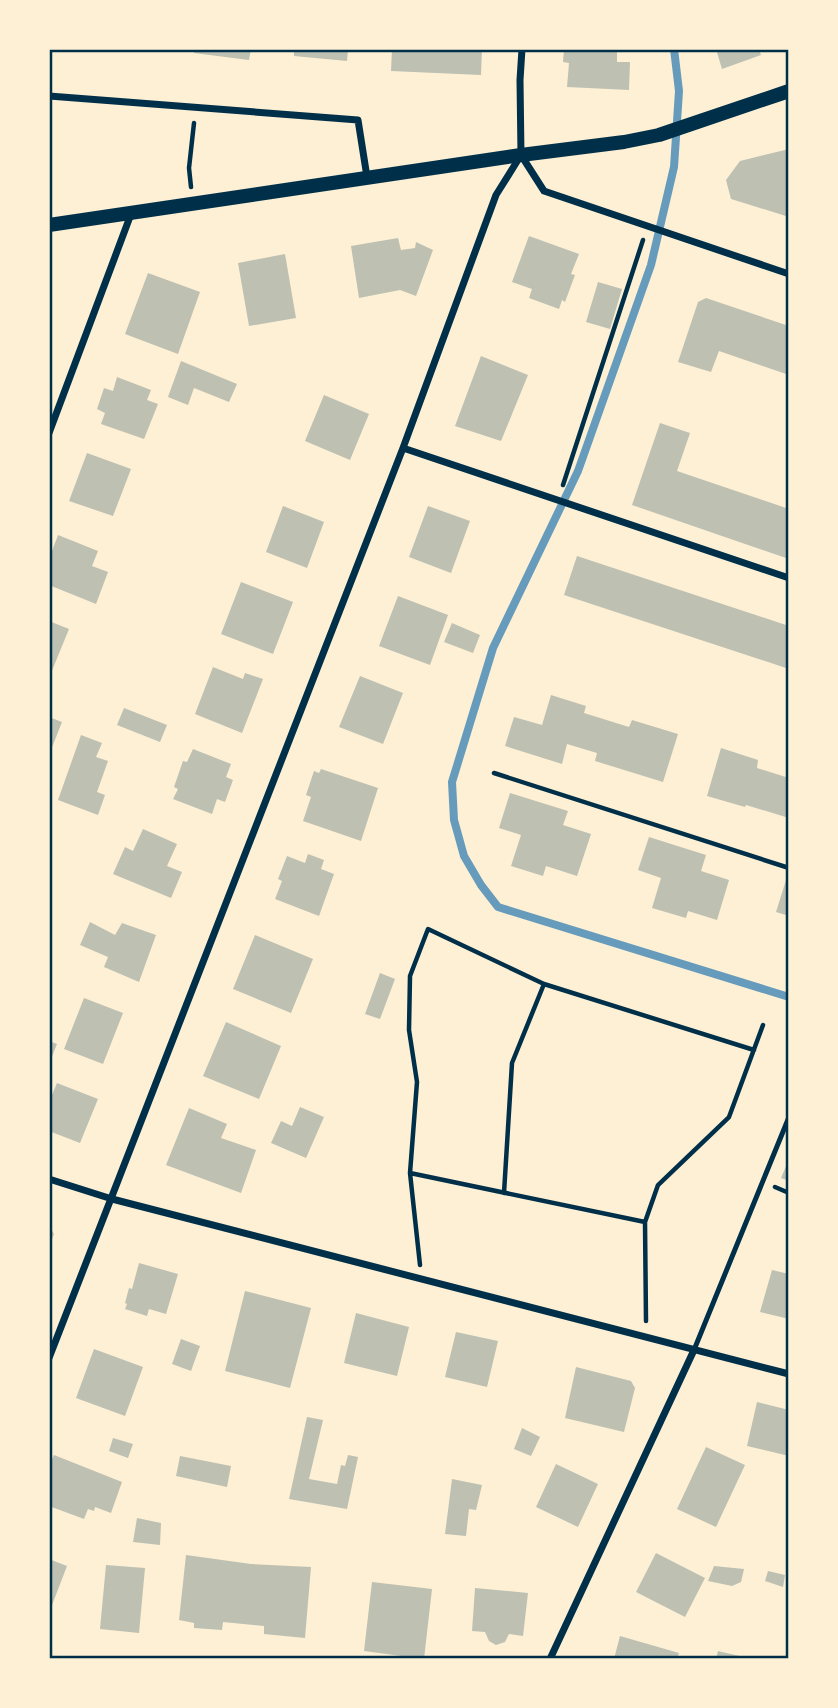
<svg xmlns="http://www.w3.org/2000/svg" width="838" height="1708" font-family="'DejaVu Sans',sans-serif">
  <style>
    .lines { fill: none; stroke-linecap: round; stroke-linejoin: round }
    .stream { stroke: #669bbc; stroke-width: 8 }
    .building { fill: #bec0b2 }
    .path { stroke: #003049; stroke-width: 4.5 }
    .service { stroke: #003049; stroke-width: 5 }
    .minor { stroke: #003049; stroke-width: 7 }
    .secondary { stroke: #003049; stroke-width: 14 }
    .neatline { fill: none; stroke: #003049; stroke-width: 2.5 }
  </style>
  <rect width="100%" height="100%" fill="#fdf0d5"/>
  <g class="lines">
    <path class="stream" d="M674 49 679 91 674 167 651 265 578 471 493 648 452 782 454 820 464 856 481 885 498 907 789 997"/>
  </g>
  <path class="building" d="M195 49H251L249 60 194 53Z
    M294 49H348L347 61 294 56Z
    M392 49H482L481 75 391 71Z
    M564 49H617V62H630L629 90 567 87 569 63 563 62Z
    M716 49H759L761 55 722 69Z
    M789 149V217L731 199 726 180 740 161Z
    M529 236 579 254 571 274 575 275 565 302 562 300 559 309 529 298 532 289 512 282Z
    M398 238 401 250 415 248 416 242 433 250 416 296 400 290 359 298 351 246Z
    M285 254 296 318 249 326 238 263Z
    M148 273 200 292 178 354 125 334Z
    M598 282 622 289 610 329 586 322Z
    M706 298 789 326V375L719 351 711 372 678 362 698 302Z
    M481 356 528 375 501 441 455 426Z
    M181 361 237 384 229 402 194 388 188 405 168 397Z
    M117 377 151 390 147 400 158 404 144 439 101 424 105 413 97 409 104 388 113 391Z
    M324 395 369 414 350 460 305 441Z
    M660 423 690 433 677 471 789 509V559L632 505Z
    M87 453 131 469 113 516 69 501Z
    M283 506 324 522 307 568 266 552Z
    M428 506 470 521 451 573 409 557Z
    M58 535 98 551 92 566 108 572 96 604 49 585V559Z
    M577 556 789 626V669L564 595Z
    M241 582 293 602 273 654 221 634Z
    M398 596 448 615 430 665 379 646Z
    M49 621 69 629 49 678Z
    M452 623 480 635 473 653 444 642Z
    M213 667 243 679 245 673 263 679 242 733 195 714Z
    M360 676 403 693 383 744 339 727Z
    M551 695 586 706 584 713 629 727 632 720 678 734 663 782 595 761 597 753 567 744 562 764 505 746 514 717 542 725Z
    M124 708 167 725 160 742 117 725Z
    M49 717 62 722 49 755Z
    M81 735 102 743 96 757 108 761 97 792 105 795 98 815 58 800Z
    M721 748 758 760 757 768 789 778V818L746 805 745 807 707 796Z
    M193 749 231 764 226 777 233 780 225 802 217 799 212 814 173 799 178 789 174 787 183 761 187 762Z
    M321 769 378 788 361 841 303 821 311 797 306 795 314 771 319 773Z
    M510 793 568 811 563 825 591 834 577 876 546 866 543 876 511 866 521 835 499 828Z
    M143 829 177 844 167 866 182 872 171 898 113 874 125 847 133 851Z
    M649 837 706 855 701 871 729 880 717 920 688 911 686 918 652 908 661 878 638 870Z
    M308 854 324 860 321 869 334 874 319 916 275 899 282 881 278 879 287 856 305 863Z
    M786 880 789 881V916L776 912Z
    M90 922 115 935 122 923 156 935 139 982 104 967 108 957 80 945Z
    M255 935 313 959 291 1013 233 989Z
    M380 973 395 979 380 1019 365 1014Z
    M84 998 123 1013 103 1064 64 1049Z
    M226 1022 281 1046 259 1099 203 1076Z
    M49 1041 57 1044 49 1064Z
    M57 1083 98 1099 80 1143 49 1131V1102Z
    M300 1107 324 1117 306 1158 271 1143 281 1121 292 1126Z
    M189 1108 227 1124 221 1138 256 1150 241 1193 166 1165Z
    M789 1159V1181L781 1178Z
    M49 1225 54 1234 49 1246Z
    M139 1263 178 1274 166 1314 149 1309 147 1316 125 1309 127 1304 125 1303 129 1288 132 1289Z
    M772 1270 789 1274V1319L760 1312Z
    M245 1291 311 1308 290 1388 225 1371Z
    M356 1313 409 1327 397 1376 344 1363Z
    M456 1332 498 1341 487 1387 445 1377Z
    M181 1339 200 1346 191 1371 172 1364Z
    M94 1349 143 1367 125 1416 76 1398Z
    M576 1367 631 1381 635 1388 624 1432 565 1418Z
    M757 1402 789 1410V1456L747 1446Z
    M307 1417 323 1420 309 1479 337 1484 341 1465 345 1466 348 1455 358 1457 347 1509 289 1499Z
    M522 1428 540 1437 531 1456 514 1449Z
    M113 1438 133 1444 128 1458 109 1451Z
    M706 1447 745 1465 716 1527 677 1509Z
    M54 1455 122 1482 111 1513 95 1507 94 1511 88 1509 84 1519 49 1506V1463H50Z
    M180 1456 231 1466 227 1487 176 1476Z
    M556 1464 598 1484 578 1527 536 1507Z
    M452 1479 482 1485 476 1510 469 1509 466 1536 445 1534Z
    M137 1518 161 1523 160 1545 133 1542Z
    M656 1553 705 1578 685 1617 636 1592Z
    M186 1555 251 1564 311 1567 305 1638 264 1634V1626L223 1622 222 1630 194 1628V1623L179 1620Z
    M49 1559 67 1566 49 1613Z
    M106 1565 145 1568 139 1633 100 1629Z
    M714 1566 744 1569 741 1582 732 1586 708 1581Z
    M768 1571 785 1575 783 1587 765 1581Z
    M372 1582 432 1589 424 1659 364 1651Z
    M475 1588 528 1593 523 1636 509 1634 505 1642 496 1645 489 1641 485 1632 472 1631Z
    M620 1636 679 1653 677 1659H614Z
    M718 1651 748 1658V1659H716Z"/>
  <g class="lines">
    <path class="path" d="M191 187 189 168 194 123
      M563 485 643 240
      M494 773 789 868
      M410 1173 645 1222
      M775 1187 789 1193
      M504 1193 512 1063 544 984
      M420 1265 410 1173 417 1082 409 1030 410 976 428 929 544 984 754 1050
      M646 1321 645 1222 658 1185 729 1117 763 1025"/>
    <path class="service" d="M694 1350 789 1117"/>
    <path class="minor" d="M49 96 358 120 367 177
      M521 155 544 191 789 274
      M521 155 520 80 522 49
      M49 433 131 214
      M403 448 789 578
      M49 1179 112 1199 789 1374
      M49 1358 403 448 496 195 521 155
      M550 1659 694 1350"/>
    <path class="secondary" d="M49 225 521 155 624 142 659 135 789 91"/>
  </g>
  <rect width="838" height="1708" fill="none" stroke="#fdf0d5" stroke-width="102"/>
  <rect x="51" y="51" width="736" height="1606" class="neatline"/>
</svg>
